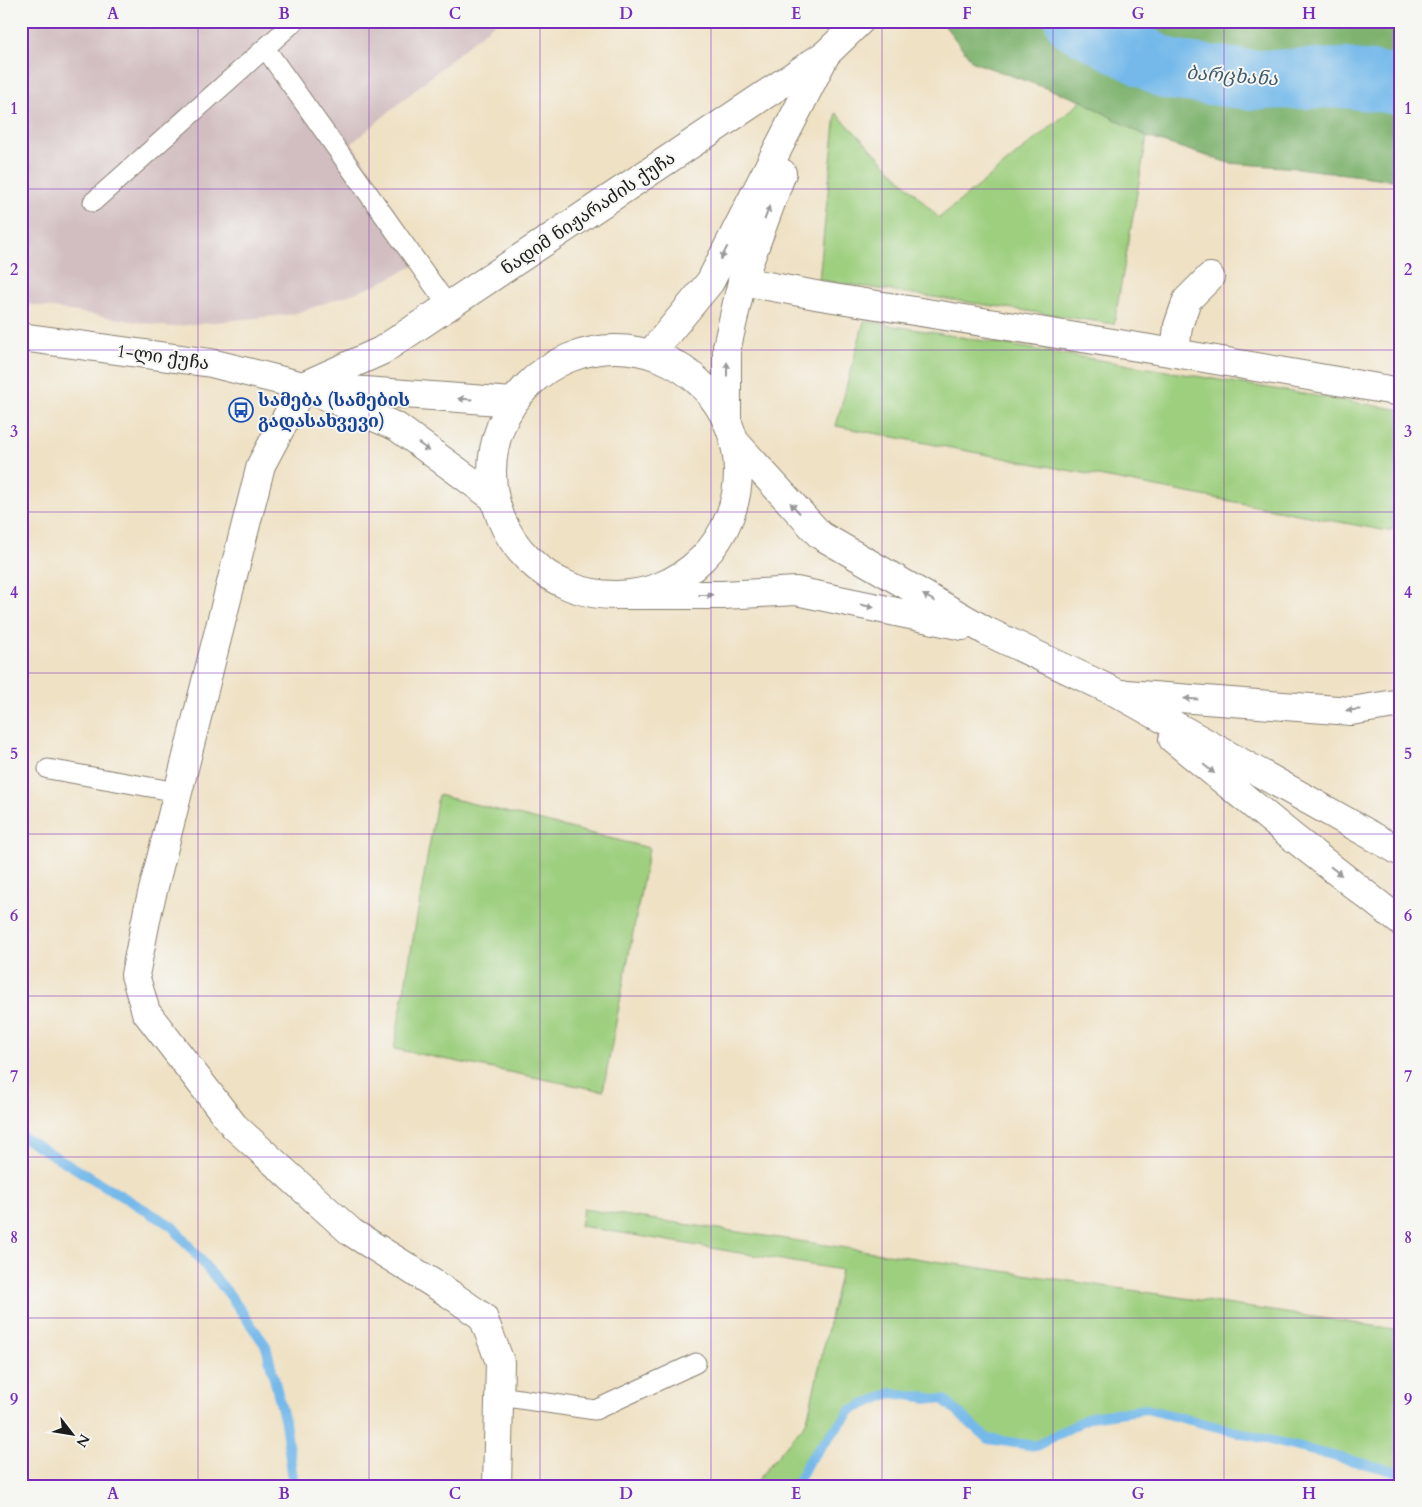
<svg xmlns="http://www.w3.org/2000/svg" width="1422" height="1507" font-family="Cardo,'Noto Serif Georgian',serif">
  <style>
    .industrial { fill: #d2bec1 }
    .green { fill: #9ecf7f; stroke: #5d764e }
    .forest { fill: #7eb26e; stroke: #4d6745 }
    .lines { fill: none; stroke-linecap: round; stroke-linejoin: round }
    .stream { stroke: #74b9ea; stroke-width: 10 }
    .river { stroke: #74b9ea; stroke-width: 60 }
    .service-casing { stroke: #867e70; stroke-width: 21 }
    .minor-casing { stroke: #867e70; stroke-width: 30 }
    .tertiary-casing { stroke: #867e70; stroke-width: 30 }
    .secondary-casing { stroke: #867e70; stroke-width: 30 }
    .trunk-casing { stroke: #867e70; stroke-width: 30 }
    .service { stroke: #fff; stroke-width: 19 }
    .minor { stroke: #fff; stroke-width: 28 }
    .tertiary { stroke: #fff; stroke-width: 28 }
    .secondary { stroke: #fff; stroke-width: 28 }
    .trunk { stroke: #fff; stroke-width: 28 }
    .oneway { fill: #999 }
    .grid { fill: none; stroke: #7b2cbf; stroke-width: 1; stroke-opacity: 0.55 }
    .labels { text-anchor: middle; stroke-width: 4; stroke-linejoin: round; paint-order: stroke }
    .street-label { font-size: 18px; fill: #1c1c1c; stroke: #f6f6f2 }
    .transit-label { font-size: 18px; font-weight: bold; fill: #164399; stroke: #f6f6f2; text-anchor: start }
    .water-label { font-size: 19px; font-style: italic; fill: #3f5b6e; stroke: #f6f6f2 }
    .neatline { fill: none; stroke: #7b2cbf; stroke-width: 2 }
    .grid-label { font-size: 16px; text-anchor: middle; font-weight: bold; fill: #7b2cbf }
  </style>
  <rect width="100%" height="100%" fill="#f6f6f2"/>
  <filter id="ink" filterUnits="userSpaceOnUse"><feTurbulence type="fractalNoise" baseFrequency=".02" numOctaves="2"/><feDisplacementMap in="SourceGraphic" scale="10" xChannelSelector="R" yChannelSelector="G"/><feConvolveMatrix kernelMatrix="1 2 1 2 8 2 1 2 1" color-interpolation-filters="sRGB"/></filter>
  <filter id="wash" filterUnits="userSpaceOnUse"><feTurbulence type="fractalNoise" baseFrequency=".0096" numOctaves="4" result="noise"/><feDisplacementMap in="SourceGraphic" scale="20" xChannelSelector="R" yChannelSelector="G"/><feGaussianBlur stdDeviation="1.12" result="paint"/><feColorMatrix in="noise" values="0 0 0 0 0 0 0 0 0 0 0 0 0 0 0 0 0 1.4 0 .05"/><feComposite in="paint" operator="in"/></filter>
  <g filter="url(#wash)">
    <rect width="100%" height="100%" fill="#efe1c4"/>
    <path class="industrial" d="M21 21H497L352 143 427 259 374 286 294 314 169 327 21 303Z"/>
    <path class="green" d="M1082 101 1147 137 1114 324 819 280 836 113 939 218Z
      M864 321 1401 410V526L1387 531 836 426Z
      M438 795 649 848 603 1091 394 1049Z
      M583 1209 1401 1330V1473L1146 1409 1090 1417 1036 1446 988 1439 944 1400 891 1393 851 1410 808 1462 796 1486H752L807 1421 841 1270 580 1226Z"/>
    <path class="forest" d="M941 21H1381L1380 27 1401 31V184L1393 180 1297 168 1229 163 1147 137 1082 101 973 62Z"/>
    <g class="lines">
      <path class="stream" d="M21 1136 172 1226 229 1294 266 1346 285 1422 294 1486
        M796 1486 808 1462 851 1410 891 1393 944 1400 988 1439 1036 1446 1090 1417 1146 1409 1401 1473"/>
      <path class="river" d="M1075 21 1169 70 1250 80 1346 78 1401 85"/>
    </g>
  </g>
  <g filter="url(#ink)">
    <g class="lines">
      <g class="service-casing">
        <path id="service" d="M295 21 265 48 449 307
          M93 202 265 48
          M48 769 178 792
          M499 1396 595 1410 696 1363"/>
      </g>
      <g class="minor-casing">
        <path id="minor" d="M742 281 821 296 1175 353 1401 392
          M1175 353 1178 326 1187 300 1210 277
          M497 1486 500 1362 483 1317 450 1294 351 1232 234 1126 146 1012 135 975 148 910 261 465 303 386 381 351 826 54"/>
      </g>
      <g class="tertiary-casing">
        <path id="tertiary" d="M21 337 211 363 303 386 397 427 494 498
          M324 388 513 402"/>
      </g>
      <g class="secondary-casing">
        <path id="secondary" d="M492 472a123 123 0 1 1 246 0a123 123 0 1 1-246 0Z
          M651 353 710 282 826 54 860 21
          M727 418V347L742 281 782 173"/>
      </g>
      <g class="trunk-casing">
        <path id="trunk" d="M736 443 820 535 986 631 1117 693 1401 852
          M623 595H722L796 591 963 626
          M1126 694 1351 711 1401 703
          M1173 739 1295 839 1401 922"/>
      </g>
      <use href="#service" class="service"/>
      <use href="#minor" class="minor"/>
      <use href="#tertiary" class="tertiary"/>
      <use href="#secondary" class="secondary"/>
      <use href="#trunk" class="trunk"/>
    </g>
    <defs><path id="oneway-solid" d="M-6-.8H1V-3.2L6.5 0L1 3.2V.8H-6Z" transform="scale(1.25)"/></defs>
    <g class="oneway">
      <use href="#oneway-solid" transform="translate(767 213) rotate(-70)"/>
      <use href="#oneway-solid" transform="translate(724 253) rotate(117)"/>
      <use href="#oneway-solid" transform="translate(727 369) rotate(-90)"/>
      <use href="#oneway-solid" transform="translate(465 399) rotate(-176)"/>
      <use href="#oneway-solid" transform="translate(424 447) rotate(36)"/>
      <use href="#oneway-solid" transform="translate(795 508) rotate(-133)"/>
      <use href="#oneway-solid" transform="translate(706 595)"/>
      <use href="#oneway-solid" transform="translate(929 598) rotate(-150)"/>
      <use href="#oneway-solid" transform="translate(867 606) rotate(12)"/>
      <use href="#oneway-solid" transform="translate(1191 699) rotate(-176)"/>
      <use href="#oneway-solid" transform="translate(1353 710) rotate(177)"/>
      <use href="#oneway-solid" transform="translate(1209 769) rotate(39)"/>
      <use href="#oneway-solid" transform="translate(1336 871) rotate(38)"/>
    </g>
  </g>
  <path class="grid" d="M198 21V1486M369 21V1486M540 21V1486M711 21V1486M882 21V1486M1053 21V1486M1224 21V1486M21 189H1401M21 350H1401M21 512H1401M21 673H1401M21 834H1401M21 996H1401M21 1157H1401M21 1318H1401"/>
  <defs>
    <g id="bus-ring" transform="scale(1.25)"><circle r="9.5" fill="#f6f6f2" stroke="#1a4fb4" stroke-width="1.5"/><path d="M-5-6H5V4H4V6H2V4H-2V6H-4V4H-5ZM-3.5-4V0h7V-4ZM-3.5 1.2v1.5H-2V1.2ZM2 1.2v1.5H3.5V1.2Z" fill="#1a4fb4"/></g>
  </defs>
  <g fill-rule="evenodd">
    <use href="#bus-ring" x="241" y="410"/>
  </g>
  <g class="labels">
    <g class="street-label">
      <text transform="translate(588 213) rotate(-34)" y="6">ნადიმ ნიჟარაძის ქუჩა</text>
      <text transform="translate(163 357) rotate(8)" y="6">1-ლი ქუჩა</text>
    </g>
    <g class="transit-label">
      <text x="258" y="406">სამება (სამების<tspan x="258" dy="21">გადასახვევი)</tspan></text>
    </g>
    <g class="water-label">
      <text transform="translate(1232 75) rotate(4)" y="7">ბარცხანა</text>
    </g>
  </g>
  <rect width="1422" height="1507" fill="none" stroke="#f6f6f2" stroke-width="55"/>
  <g transform="translate(72 1434) rotate(121)" stroke="#f6f6f2" stroke-width="4" paint-order="stroke">
  <path d="M0-4L9 19L0 12L-9 19Z" fill="#1c1c1c"/>
  <text y="-8" font-size="14" font-weight="bold" text-anchor="middle" fill="#1c1c1c">N</text>
  </g>
  <rect x="28" y="28" width="1366" height="1452" class="neatline"/>
  <g class="grid-label">
    <text x="113" y="19">A</text>
    <text x="284" y="19">B</text>
    <text x="455" y="19">C</text>
    <text x="626" y="19">D</text>
    <text x="796" y="19">E</text>
    <text x="967" y="19">F</text>
    <text x="1138" y="19">G</text>
    <text x="1309" y="19">H</text>
    <text x="14" y="114">1</text>
    <text x="1408" y="114">1</text>
    <text x="14" y="275">2</text>
    <text x="1408" y="275">2</text>
    <text x="14" y="437">3</text>
    <text x="1408" y="437">3</text>
    <text x="14" y="598">4</text>
    <text x="1408" y="598">4</text>
    <text x="14" y="759">5</text>
    <text x="1408" y="759">5</text>
    <text x="14" y="921">6</text>
    <text x="1408" y="921">6</text>
    <text x="14" y="1082">7</text>
    <text x="1408" y="1082">7</text>
    <text x="14" y="1243">8</text>
    <text x="1408" y="1243">8</text>
    <text x="14" y="1405">9</text>
    <text x="1408" y="1405">9</text>
    <text x="113" y="1499">A</text>
    <text x="284" y="1499">B</text>
    <text x="455" y="1499">C</text>
    <text x="626" y="1499">D</text>
    <text x="796" y="1499">E</text>
    <text x="967" y="1499">F</text>
    <text x="1138" y="1499">G</text>
    <text x="1309" y="1499">H</text>
  </g>
</svg>
